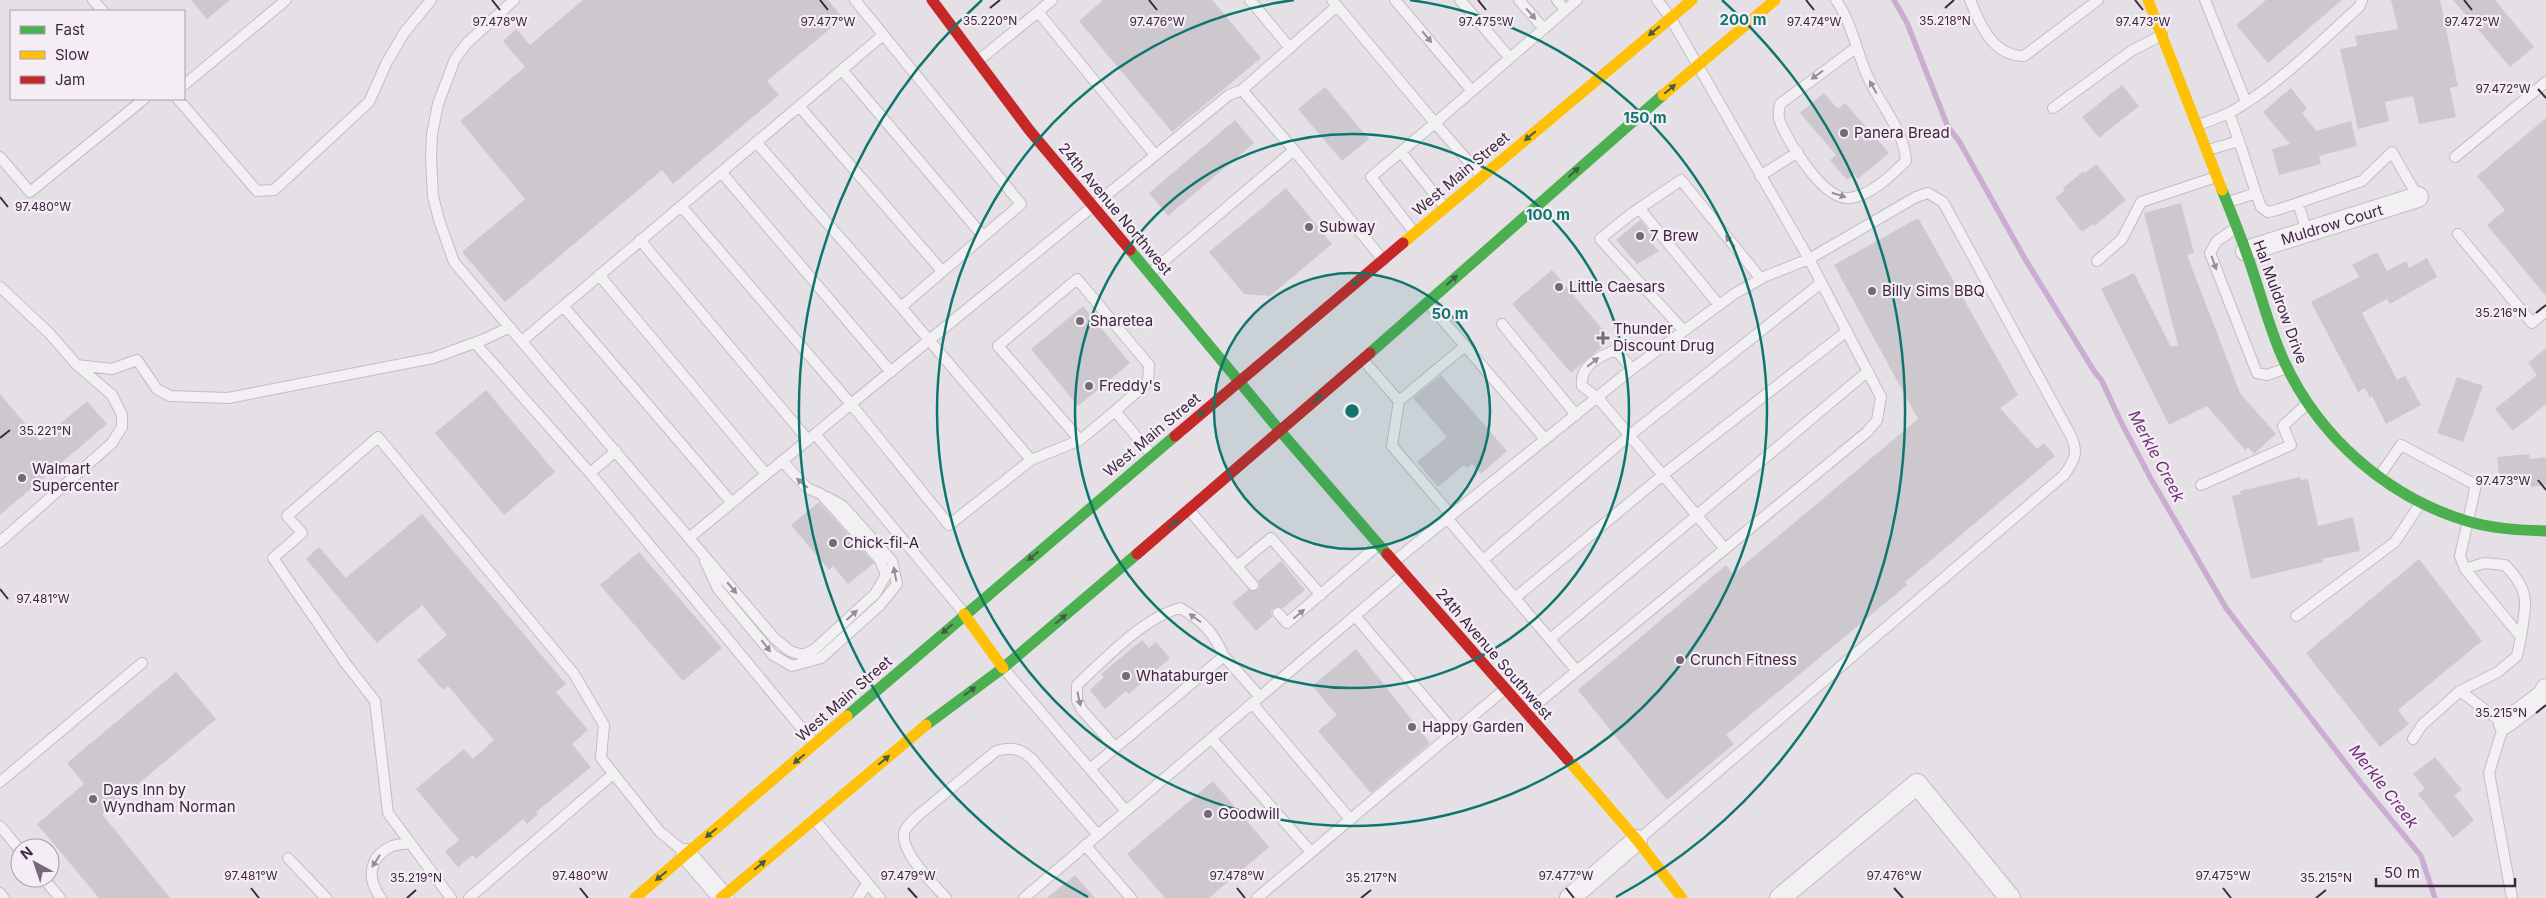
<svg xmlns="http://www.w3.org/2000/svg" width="2546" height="898" font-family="Inter,sans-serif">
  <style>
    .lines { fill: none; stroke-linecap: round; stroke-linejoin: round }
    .stream { stroke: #ccadd2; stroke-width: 5.5 }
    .building { fill: #cdc7ce }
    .lane-casing { stroke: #c2bdc3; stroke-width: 12 }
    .street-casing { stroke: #c2bdc3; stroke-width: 22 }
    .lane { stroke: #f2f0f2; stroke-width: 10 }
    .street { stroke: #f2f0f2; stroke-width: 20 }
    .fast { stroke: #4caf50; stroke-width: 11 }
    .slow { stroke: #ffc107; stroke-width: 11 }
    .jam { stroke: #c62828; stroke-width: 11 }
    .oneway { fill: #988c98 }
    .oneway2 { fill: #445d46 }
    .ticks { fill: none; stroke: #3e273f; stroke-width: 2 }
    .ring { fill: none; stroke: #0f766e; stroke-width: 2.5 }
    .poi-dot { fill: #786879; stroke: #f5edf6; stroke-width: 2 }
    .labels { text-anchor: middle; stroke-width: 4.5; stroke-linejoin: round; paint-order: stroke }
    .poi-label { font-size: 15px; fill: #3e273f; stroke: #f5edf6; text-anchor: start }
    .street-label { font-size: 15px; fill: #3e273f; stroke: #f5edf6 }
    .water-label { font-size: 16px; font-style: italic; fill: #6d3074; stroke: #f5edf6 }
    .ticks-label { font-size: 12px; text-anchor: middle; fill: #3e273f; stroke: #f5edf6; stroke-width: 4.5; stroke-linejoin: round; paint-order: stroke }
    .centre { fill: #0f766e; stroke: #f5edf6; stroke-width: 2.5 }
    .ring-label { font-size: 15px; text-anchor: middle; font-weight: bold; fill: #0f766e; stroke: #f5edf6; stroke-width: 4.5; stroke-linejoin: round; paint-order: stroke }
  </style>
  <rect width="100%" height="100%" fill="#e5e0e6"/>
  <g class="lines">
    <path class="stream" d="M1894 0 1907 23 1948 127 1959 141 2025 259 2094 371 2102 381 2120 420 2151 479 2226 608 2361 783 2421 856 2435 898"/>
  </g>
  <path class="building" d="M191 0H230L207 19Z
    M583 0H828L843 18 767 81 779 95 673 184 662 170 505 302 462 252 525 199 460 121 525 67 503 41 516 29 530 45Z
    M1103 0H1212L1261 58 1172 132 1079 21Z
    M2266 0H2342L2268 63 2236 25Z
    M2391 0H2440L2458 86 2450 88 2456 117 2419 124 2413 96 2385 102 2389 121 2358 129 2340 49 2357 46 2355 36 2398 29Z
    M2453 0H2495L2534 47 2510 67Z
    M2122 85 2139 106 2099 138 2082 117Z
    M1325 87 1369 139 1342 161 1298 109Z
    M2291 88 2307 108 2302 113 2316 131 2351 121 2357 146 2319 156 2321 164 2279 175 2272 149 2290 144 2263 112Z
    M1824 93 1838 109 1845 103 1889 153 1858 179 1854 174 1847 180 1830 160 1836 155 1800 113Z
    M2546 118V296L2487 225 2505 210 2477 176Z
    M1235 120 1254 143 1168 216 1149 193Z
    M2096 164 2126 200 2094 226 2093 224 2082 232 2055 198 2065 190 2063 188 2084 171 2085 173Z
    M1286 188 1332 244 1270 296 1244 294 1209 252Z
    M2181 203 2194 253 2187 255 2240 393 2276 434 2254 454 2248 447 2245 450 2207 406 2169 425 2101 289 2134 273 2171 347 2178 345 2144 213Z
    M1918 218 2018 395 2000 408 2037 449 2044 443 2055 456 1905 582 1907 585 1726 735 1734 744 1667 800 1578 690 1726 565 1733 574 1918 419 1834 265Z
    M1640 220 1656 239 1651 243 1659 251 1637 264 1616 240Z
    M2377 252 2387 271 2406 261 2409 268 2427 258 2437 277 2390 304 2387 299 2362 313 2397 380 2405 376 2421 405 2386 424 2372 396 2370 398 2365 388 2358 392 2311 302 2359 277 2352 265Z
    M1552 270 1611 339 1571 373 1512 304Z
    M1083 306 1130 363 1078 406 1031 349Z
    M2546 348V404L2513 431 2495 409 2537 375 2528 363Z
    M1441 375 1507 451 1481 474 1472 464 1467 468 1464 465 1438 487 1417 462 1447 437 1413 398Z
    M2457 377 2483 386 2463 442 2437 433Z
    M486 390 555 472 504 515 435 433Z
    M0 394 40 441 87 401 107 424 0 515Z
    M2529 454 2530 459 2546 457V485L2531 487 2530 482 2500 485 2497 457Z
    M2300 477 2301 480 2308 479 2318 526 2353 517 2360 551 2322 559 2323 562 2251 579 2232 496 2241 494 2240 491Z
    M819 502 874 563 848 584 833 566 829 570 791 525Z
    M422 514 566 684 556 692 588 730 572 744 591 767 536 812 538 814 527 824 523 819 476 859 473 855 458 867 445 852 459 840 416 789 464 749 473 759 494 740 448 686 443 690 417 660 447 635 422 605 377 643 306 559 319 547 346 578Z
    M639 552 722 648 683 681 600 585Z
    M2419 559 2482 641 2398 710 2409 724 2380 747 2306 653Z
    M1281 561 1305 590 1283 608H1274L1271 611 1272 617 1256 631 1232 603 1248 590H1257L1260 587 1258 581Z
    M1142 640 1149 648 1156 642 1170 658 1129 694 1126 691 1105 709 1090 690 1104 677 1101 674Z
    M1356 649 1430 743 1371 793 1318 731 1337 715 1312 686Z
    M176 672 216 719 102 814 170 898H99L37 824 84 784 67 763Z
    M2435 757 2462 790 2454 795 2474 820 2453 838 2418 794 2425 789 2413 774Z
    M1213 781 1269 847 1209 898H1165L1127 854Z
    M1075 875 1095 898H1047Z"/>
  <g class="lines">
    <g class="lane-casing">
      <path id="lane" d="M93 0 103 11
        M514 0 467 43 455 59 438 104 432 134 431 159 433 196 439 220 454 262 689 538 815 434 964 613
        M855 0 1021 204 901 307 1031 460
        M1250 0 1290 48
        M1332 0 1435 123 1577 0
        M1395 0 1472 91
        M1460 0 1510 58
        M1519 0 1544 29
        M1557 0 1565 10
        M1836 0C1852 23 1856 50 1867 75 1879 104 1904 129 1906 161 1891 175 1871 196 1849 198 1824 201 1789 143 1780 122 1777 116 1779 110 1780 104L1857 47
        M1970 0C1980 25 1993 56 2024 56L2098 0
        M2205 0 2246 102
        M1038 12 1052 0
        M979 60 1038 12 1155 155
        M842 70 983 236
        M184 85 286 0
        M1242 90 1337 6
        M178 99 257 191 274 190 369 102 386 64 404 33 431 0
        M799 106 942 271
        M2053 108 2131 51 2162 35
        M2229 113 2239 141
        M2198 125C2209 121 2221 117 2231 112 2277 86 2320 42 2359 7L2362 0
        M756 142 901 307
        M2208 150 2239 141 2256 193 2229 202
        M1401 152 1444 206
        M0 157 30 192 144 99
        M2455 157 2546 82
        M721 172 891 372
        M1760 176 1798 152
        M2256 193 2261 207 2268 212 2277 210 2362 181 2392 152 2418 197
        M2298 203 2307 232
        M681 206 851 404 815 434
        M1639 208 1719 305
        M2236 228 2217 241 2210 253 2257 373 2267 375 2287 368
        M1414 232 1371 177 1435 123 1481 176
        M2458 234 2532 323 2546 311
        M640 240 808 440
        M2097 261 2122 239 2141 202 2216 177
        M1150 273 1294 150 1383 260
        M599 275 766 474
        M0 287 49 333 77 365 112 395 122 415V427L112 443 0 542
        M1428 303 1545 439
        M563 306 732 503
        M1502 324 1576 415
        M1684 331 1600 239 1631 214 1681 180 1761 279
        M522 341 883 35
        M475 343 590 473 813 742
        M1363 360 1399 401 1465 346
        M77 365 112 369 137 360 157 389 170 396 228 398 433 358 485 339 510 327
        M1632 369 1616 350C1600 356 1579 366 1582 386L1598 398 1725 549
        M1399 401 1392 446 1451 515
        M1115 411 1080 440 998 346 1077 279 1149 365 1148 382 1115 411 1151 454
        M1080 440 1031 460 949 525 851 404 1229 95 1242 90 1294 150
        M590 473 616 451
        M2380 475 2401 445 2476 485 2460 556 2465 569 2521 637 2517 656 2498 672 2460 691 2422 725 2413 739
        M2201 485 2291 445 2283 426 2307 404
        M1190 511 1253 585
        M1447 518 1577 671
        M689 538 775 639 790 651 803 655 815 649 875 594 886 575 880 560 821 494 807 488 782 461
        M1396 560 1632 369 1734 294 1766 276 1809 259 1916 197 1928 193 1943 202 2070 434C2079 452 2075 460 2064 475L1638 840
        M1483 560 1630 435 1821 283
        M705 561 718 589 773 655 792 666 821 658 881 604 897 584 892 561 843 506 827 497
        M1237 566 1271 538 1321 595
        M2465 569 2484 563 2505 565C2531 592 2526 602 2521 637
        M1515 598 1664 474 1847 331
        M1278 613 1287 623 1378 545
        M1355 616 1454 732
        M2296 616 2395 542 2420 504
        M1550 639 1868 371
        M1004 669 1126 811
        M2460 691 2504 724 2489 773 2512 898
        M1252 703 1350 819
        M1527 712 1867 432 1877 420 1881 397 1809 259 1670 17 1657 0
        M1211 738 1311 852
        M1115 747 1082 710 1077 700V685C1105 659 1143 618 1180 608 1203 621 1213 632 1224 656
        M1090 769 1224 656 1260 697
        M0 782 142 663
        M815 820 880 898
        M0 826 20 850
        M1085 845 1131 898
        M288 858 326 898
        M43 878 60 898
        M0 893 4 898
        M381 898C367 880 368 858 390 847 395 844 404 844 410 843
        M451 898 388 813 375 701 346 664 273 558 302 533 287 516 378 437 574 674 604 725 601 758 660 832 686 853
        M469 898 613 774
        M858 898 867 883
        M946 898C934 884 897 850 905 830 907 826 912 822 915 818L996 751C1012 747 1019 748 1031 758L1098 835
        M1024 898 1404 574
        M1257 898 1505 689"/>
    </g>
    <g class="street-casing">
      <path id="street" d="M2246 251 2418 197
        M2504 724 2543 695 2546 689
        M686 854 724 898
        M1570 898 1637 840
        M1780 898 1917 784 2010 898"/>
    </g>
    <use href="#lane" class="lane"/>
    <use href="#street" class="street"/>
    <path class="fast" d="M2222 190C2233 217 2244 244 2253 272 2263 302 2271 333 2284 361 2319 437 2387 497 2467 521 2493 529 2520 530 2546 531
      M1130 250 1281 432 1387 554
      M1370 353 1663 95
      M847 716 1175 436
      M926 725 1003 668 1137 554"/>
    <path class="slow" d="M2148 0 2222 190
      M1663 95 1775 0
      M1403 243 1692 0
      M964 614 1003 668
      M1568 760 1637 840 1682 898
      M635 898 847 716
      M721 898 926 725"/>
    <path class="jam" d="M932 0 1030 131 1130 250
      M1175 436 1403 243
      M1137 554 1370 353
      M1387 554 1568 760"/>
  </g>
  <defs><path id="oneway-solid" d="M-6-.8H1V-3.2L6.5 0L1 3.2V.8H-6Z" transform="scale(1.25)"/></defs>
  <g class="oneway">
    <use href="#oneway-solid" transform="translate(1531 14) rotate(49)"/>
    <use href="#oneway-solid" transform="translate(1427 37) rotate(50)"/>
    <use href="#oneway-solid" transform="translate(1817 75) rotate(144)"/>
    <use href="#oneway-solid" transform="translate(1873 87) rotate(-119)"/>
    <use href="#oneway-solid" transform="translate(1839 195) rotate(18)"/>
    <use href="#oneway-solid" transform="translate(1730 241) rotate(-129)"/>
    <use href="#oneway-solid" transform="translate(2214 263) rotate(70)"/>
    <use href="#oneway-solid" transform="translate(1593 362) rotate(-39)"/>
    <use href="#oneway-solid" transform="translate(802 483) rotate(-140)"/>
    <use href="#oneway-solid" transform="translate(895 574) rotate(-101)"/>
    <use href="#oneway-solid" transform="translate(732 588) rotate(50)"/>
    <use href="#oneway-solid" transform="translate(1299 614) rotate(-40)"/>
    <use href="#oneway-solid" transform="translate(852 615) rotate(-42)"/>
    <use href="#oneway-solid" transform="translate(1195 618) rotate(-145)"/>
    <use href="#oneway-solid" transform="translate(766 646) rotate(52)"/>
    <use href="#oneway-solid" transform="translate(1079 699) rotate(78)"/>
    <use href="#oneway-solid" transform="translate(376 861) rotate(123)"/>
  </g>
  <g class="oneway2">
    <use href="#oneway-solid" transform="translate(1654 31) rotate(140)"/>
    <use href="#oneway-solid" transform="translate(1670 89) rotate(-40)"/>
    <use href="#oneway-solid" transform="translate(1530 136) rotate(140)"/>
    <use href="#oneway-solid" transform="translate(1574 172) rotate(-42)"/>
    <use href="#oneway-solid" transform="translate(1452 280) rotate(-42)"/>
    <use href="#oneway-solid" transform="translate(1357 281) rotate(140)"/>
    <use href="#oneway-solid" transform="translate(1317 399) rotate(-42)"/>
    <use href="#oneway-solid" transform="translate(1203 412) rotate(140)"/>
    <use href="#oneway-solid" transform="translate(1173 524) rotate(-41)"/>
    <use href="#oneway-solid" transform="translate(1033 556) rotate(140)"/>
    <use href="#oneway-solid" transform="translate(1061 619) rotate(-40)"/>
    <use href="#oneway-solid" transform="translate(947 629) rotate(139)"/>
    <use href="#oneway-solid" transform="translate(970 691) rotate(-36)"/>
    <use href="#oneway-solid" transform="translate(799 759) rotate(140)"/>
    <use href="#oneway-solid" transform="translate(884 760) rotate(-40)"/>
    <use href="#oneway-solid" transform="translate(711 833) rotate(140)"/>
    <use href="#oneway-solid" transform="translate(760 865) rotate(-40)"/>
    <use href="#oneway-solid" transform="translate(661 876) rotate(140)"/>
  </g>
  <path class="ticks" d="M492 0 500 10M820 0 828 10M1149 0 1157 10M1478 0 1486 10M1806 0 1814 10M2135 0 2143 10M2464 0 2472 10M990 8 1000 0M1945 8 1954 0M2538 89 2546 98M0 197 8 207M2536 313 2546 305M0 438 10 430M2538 480 2546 490M0 589 8 599M2536 713 2546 705M251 888 259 898M580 888 588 898M908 888 917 898M1237 888 1245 898M1566 888 1574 898M1894 888 1903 898M2223 888 2231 898M407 898 416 890M1361 898 1371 890M2316 898 2326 890"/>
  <circle cx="1352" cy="411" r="138" fill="#0f766e" fill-opacity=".12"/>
  <g class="ring">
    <circle cx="1352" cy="411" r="138"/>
    <circle cx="1352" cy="411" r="277"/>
    <path d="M1410 0A415 415 0 1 1 1294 0"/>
    <path d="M1088 897A553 553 0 0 1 982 0M1722 0A553 553 0 0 1 1616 897"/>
  </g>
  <g class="poi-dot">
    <circle cx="1844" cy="133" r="5"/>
    <circle cx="1309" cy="227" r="5"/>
    <circle cx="1640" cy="236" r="5"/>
    <circle cx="1559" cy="287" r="5"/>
    <circle cx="1872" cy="291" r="5"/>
    <circle cx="1080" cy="321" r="5"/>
    <path d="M1600.5 330.5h5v5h5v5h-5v5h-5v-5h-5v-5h5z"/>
    <circle cx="1089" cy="386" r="5"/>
    <circle cx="22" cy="478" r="5"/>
    <circle cx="833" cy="543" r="5"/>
    <circle cx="1680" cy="660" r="5"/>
    <circle cx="1126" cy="676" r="5"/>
    <circle cx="1412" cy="727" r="5"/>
    <circle cx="93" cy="799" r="5"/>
    <circle cx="1208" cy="814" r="5"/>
  </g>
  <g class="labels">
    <g class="poi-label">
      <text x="1854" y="138">Panera Bread</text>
      <text x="1319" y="232">Subway</text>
      <text x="1650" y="241">7 Brew</text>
      <text x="1569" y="292">Little Caesars</text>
      <text x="1882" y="296">Billy Sims BBQ</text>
      <text x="1090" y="326">Sharetea</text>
      <text x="1613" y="334">Thunder<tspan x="1613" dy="17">Discount Drug</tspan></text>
      <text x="1099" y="391">Freddy's</text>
      <text x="32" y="474">Walmart<tspan x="32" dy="17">Supercenter</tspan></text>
      <text x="843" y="548">Chick-fil-A</text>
      <text x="1690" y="665">Crunch Fitness</text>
      <text x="1136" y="681">Whataburger</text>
      <text x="1422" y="732">Happy Garden</text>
      <text x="103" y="795">Days Inn by<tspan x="103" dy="17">Wyndham Norman</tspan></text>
      <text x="1218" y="819">Goodwill</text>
    </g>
    <g class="street-label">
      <text transform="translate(1461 174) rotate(-40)" y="5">West Main Street</text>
      <text transform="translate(1115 209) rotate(50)" y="5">24th Avenue Northwest</text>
      <text transform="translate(2332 225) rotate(-17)" y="5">Muldrow Court</text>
      <text transform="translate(2280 302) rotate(70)" y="5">Hal Muldrow Drive</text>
      <text transform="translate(1152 435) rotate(-40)" y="5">West Main Street</text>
      <text transform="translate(1494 654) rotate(49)" y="5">24th Avenue Southwest</text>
      <text transform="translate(844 699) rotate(-41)" y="5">West Main Street</text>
    </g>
    <g class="water-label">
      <text transform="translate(2157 456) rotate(62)" y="6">Merkle Creek</text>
      <text transform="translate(2384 786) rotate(52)" y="6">Merkle Creek</text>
    </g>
  </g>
  <g class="ticks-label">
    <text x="990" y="25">35.220°N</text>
    <text x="1945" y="25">35.218°N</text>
    <text x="500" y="26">97.478°W</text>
    <text x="828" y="26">97.477°W</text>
    <text x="1157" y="26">97.476°W</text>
    <text x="1486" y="26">97.475°W</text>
    <text x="1814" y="26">97.474°W</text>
    <text x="2143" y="26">97.473°W</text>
    <text x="2472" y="26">97.472°W</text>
    <text x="2503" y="93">97.472°W</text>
    <text x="43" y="211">97.480°W</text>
    <text x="2501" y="317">35.216°N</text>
    <text x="45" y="435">35.221°N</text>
    <text x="2503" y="485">97.473°W</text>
    <text x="43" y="603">97.481°W</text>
    <text x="2501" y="717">35.215°N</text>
    <text x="251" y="880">97.481°W</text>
    <text x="580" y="880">97.480°W</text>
    <text x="908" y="880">97.479°W</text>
    <text x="1237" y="880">97.478°W</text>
    <text x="1566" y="880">97.477°W</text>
    <text x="1894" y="880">97.476°W</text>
    <text x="2223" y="880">97.475°W</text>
    <text x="416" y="882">35.219°N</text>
    <text x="1371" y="882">35.217°N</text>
    <text x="2326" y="882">35.215°N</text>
  </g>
  <circle cx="1352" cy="411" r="8" class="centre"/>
  <g class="ring-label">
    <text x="1743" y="25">200 m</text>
    <text x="1645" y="123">150 m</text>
    <text x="1548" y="220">100 m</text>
    <text x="1450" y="319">50 m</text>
  </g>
  <rect x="10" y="10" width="175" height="90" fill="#f5edf6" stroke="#ac9ead"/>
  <rect x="20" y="26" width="25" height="8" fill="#4caf50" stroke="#ac9ead"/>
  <text x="55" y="35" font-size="15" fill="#3e273f">Fast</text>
  <rect x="20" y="51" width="25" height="8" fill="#ffc107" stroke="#ac9ead"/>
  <text x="55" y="60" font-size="15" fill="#3e273f">Slow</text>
  <rect x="20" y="76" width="25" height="8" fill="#c62828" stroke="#ac9ead"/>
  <text x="55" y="85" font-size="15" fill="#3e273f">Jam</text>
  <g transform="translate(35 863) rotate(320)"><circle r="24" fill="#f5edf6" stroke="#ac9ead"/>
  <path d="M0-4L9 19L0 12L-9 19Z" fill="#786879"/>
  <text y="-8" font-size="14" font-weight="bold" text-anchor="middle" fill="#3e273f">N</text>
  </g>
  <path d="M2376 878v8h139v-8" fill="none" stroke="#3e273f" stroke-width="2.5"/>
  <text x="2384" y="878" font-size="15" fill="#3e273f" stroke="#f5edf6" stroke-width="4" paint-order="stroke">50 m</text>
</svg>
